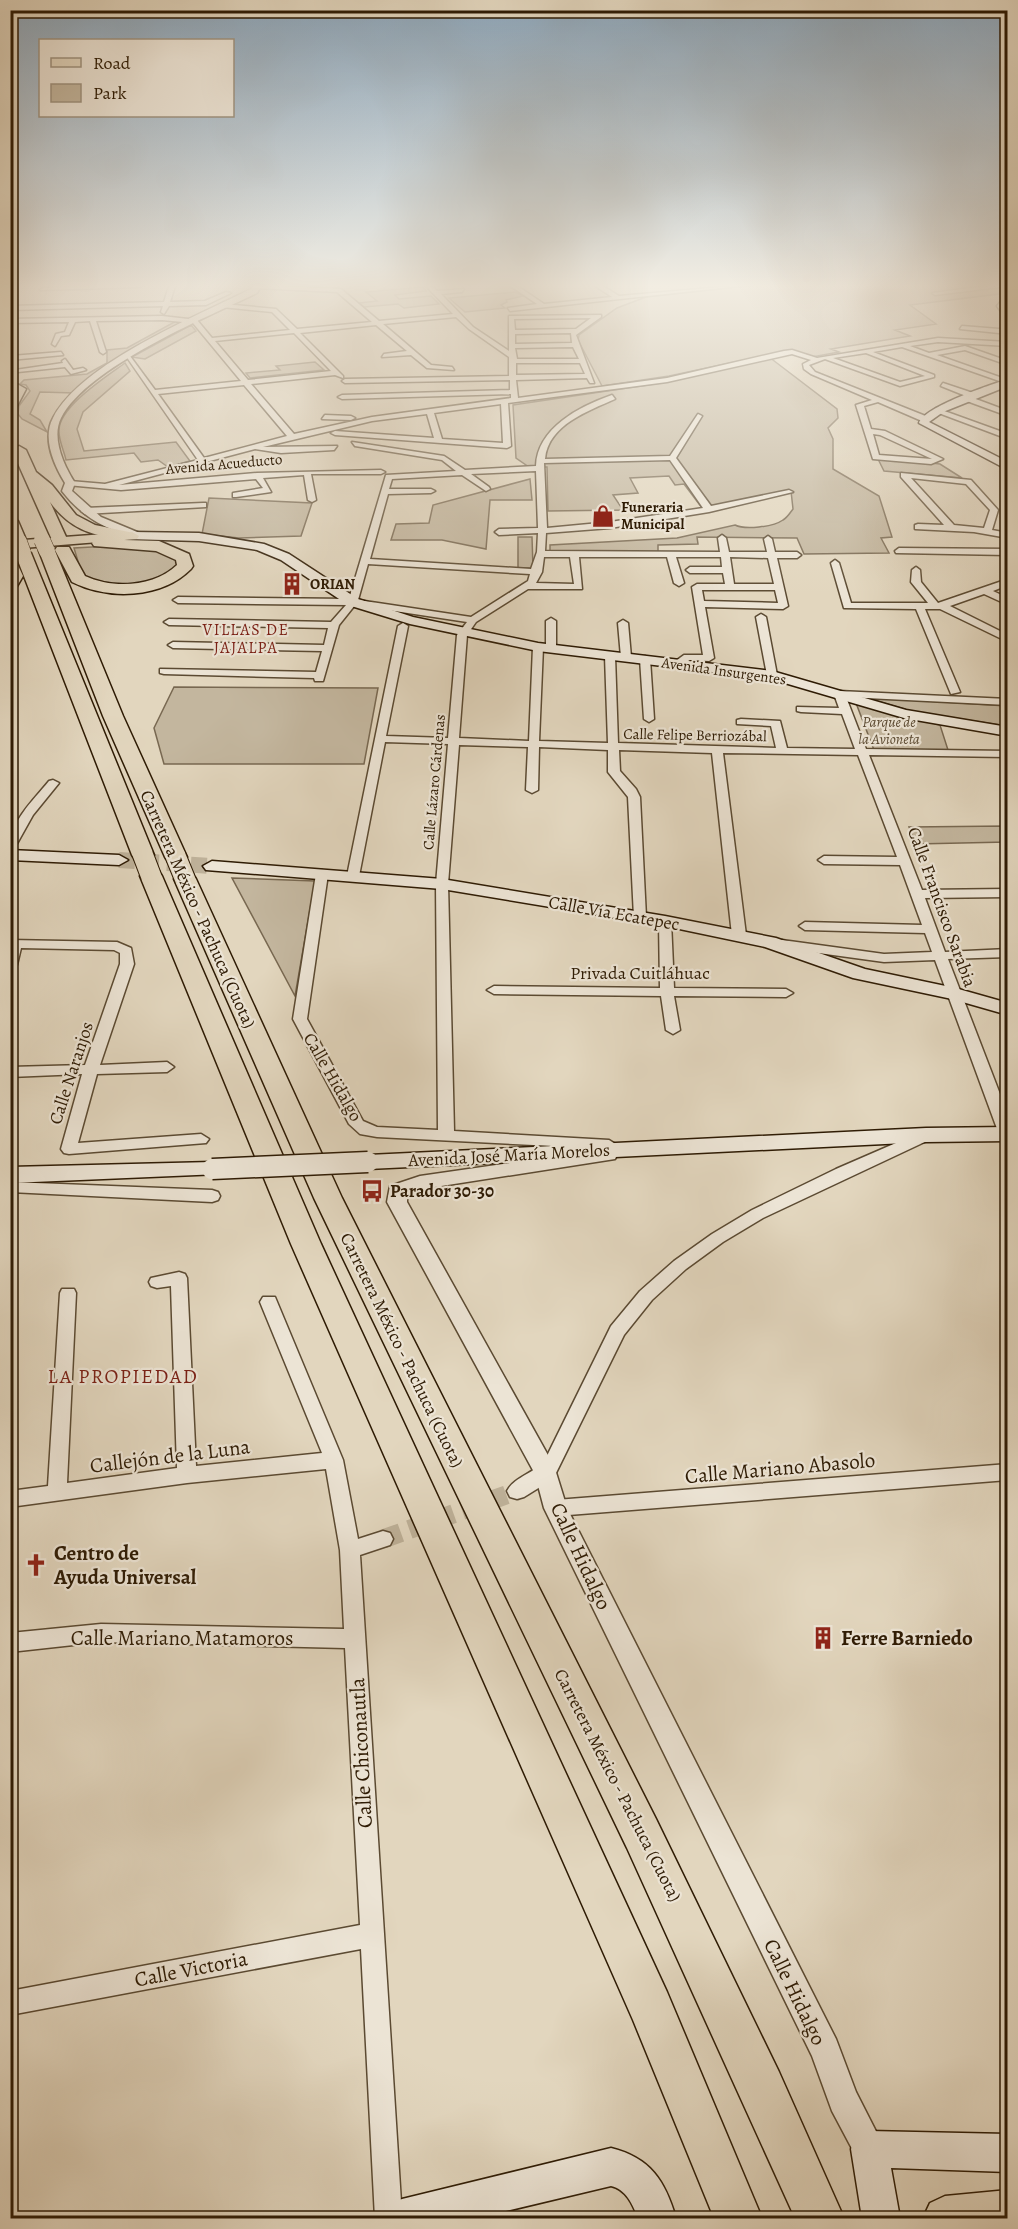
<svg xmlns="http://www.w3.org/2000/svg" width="1018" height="2229" font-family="Alegreya,serif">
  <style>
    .green { fill: #c3b69e; stroke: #786851; stroke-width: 1.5 }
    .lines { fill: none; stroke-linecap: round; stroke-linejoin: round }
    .minor-tunnel { stroke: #beb199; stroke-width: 19; stroke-dasharray: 19 9; stroke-linecap: butt }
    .secondary-tunnel { stroke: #beb199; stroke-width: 16; stroke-dasharray: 16 8; stroke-linecap: butt }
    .minor-casing { stroke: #5b4a32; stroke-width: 3 }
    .tertiary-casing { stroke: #5b4a32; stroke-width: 3 }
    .secondary-casing { stroke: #2e1b04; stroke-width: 3 }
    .primary-casing { stroke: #2e1b04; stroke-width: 3 }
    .motorway-casing { stroke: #2e1b04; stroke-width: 3 }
    .minor { fill: #ece4d5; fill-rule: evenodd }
    .tertiary { fill: #ece4d5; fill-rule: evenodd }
    .secondary { fill: #ece4d5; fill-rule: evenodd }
    .primary { fill: #e2d6be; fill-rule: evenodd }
    .motorway { fill: #e2d6be; fill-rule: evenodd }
    .secondary-bridge-casing { stroke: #2e1b04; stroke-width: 23; stroke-linecap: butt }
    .motorway-bridge-far1-casing { stroke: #2e1b04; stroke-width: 17; stroke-linecap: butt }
    .motorway-bridge-casing { stroke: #2e1b04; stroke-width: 22; stroke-linecap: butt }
    .secondary-bridge { stroke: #ece4d5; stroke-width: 20 }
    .motorway-bridge-far1 { stroke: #e2d6be; stroke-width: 16 }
    .motorway-bridge { stroke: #e2d6be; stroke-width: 20 }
    .labels { text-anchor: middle; stroke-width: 4.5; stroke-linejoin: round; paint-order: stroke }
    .far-street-label { font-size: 15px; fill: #2e1b04; stroke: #ece4d5 }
    .far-poi-label { font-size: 15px; font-weight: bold; fill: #2e1b04; stroke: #ece4d5; text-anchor: start }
    .far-park-label { font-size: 15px; font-style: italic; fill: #5b4a32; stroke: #ece4d5 }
    .far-neighbourhood-label { font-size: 16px; letter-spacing: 1.5px; fill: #7a1f14; stroke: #ece4d5 }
    .street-label { font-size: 18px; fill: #2e1b04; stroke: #ece4d5 }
    .poi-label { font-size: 18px; font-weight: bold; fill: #2e1b04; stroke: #ece4d5; text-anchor: start }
    .neighbourhood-label { font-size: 20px; letter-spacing: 1.5px; fill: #7a1f14; stroke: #ece4d5 }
    .near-street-label { font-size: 21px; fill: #2e1b04; stroke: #ece4d5 }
    .near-poi-label { font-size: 21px; font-weight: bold; fill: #2e1b04; stroke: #ece4d5; text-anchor: start }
  </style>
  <rect width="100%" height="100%" fill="#e2d6be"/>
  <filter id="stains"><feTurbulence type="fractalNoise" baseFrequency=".00333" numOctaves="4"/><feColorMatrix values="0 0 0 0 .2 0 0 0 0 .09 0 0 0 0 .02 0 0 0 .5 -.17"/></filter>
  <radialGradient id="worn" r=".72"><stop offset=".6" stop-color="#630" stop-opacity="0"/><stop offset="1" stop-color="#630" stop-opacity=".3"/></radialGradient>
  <path class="green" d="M776 283H1007V293L910 305 936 324 895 330 910 336 831 349 839 352 812 357 791 350 669 376 602 386 578 340 579 335 617 308 646 297Z
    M423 287 426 291 395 295 399 299 431 296 439 304 404 308 398 304 364 307 359 303 377 301 366 292Z
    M515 292 523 296 506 300 507 302 501 305 505 308 465 312 449 298Z
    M178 320 188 322 140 347 75 393 40 392 30 414 40 420 47 432 22 419 18 414 19 406 30 391 26 385 20 384 24 380 87 374 107 363V350L127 348Z
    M191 325 196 331 145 359 132 357Z
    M769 357 837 409 838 418 828 428 833 439V469L879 496 892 537 881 538 889 553 804 554 797 538 697 537 698 544 658 545V553L550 552V545L677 538 735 525C745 530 773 527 783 520 787 518 790 513 793 509L791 491 702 508 684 484 675 485 669 476 630 478 638 493 613 495 623 510 548 511 547 467H529L516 458 513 405 661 383Z
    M315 362 324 370 250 378 246 373 280 370 276 366Z
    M125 363 130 371 83 412 77 429 84 451 176 442 190 461 168 467 158 460 141 462 134 453 66 460C64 451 59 441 59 432 57 408 107 376 125 363Z
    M877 457 940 464 962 478 884 471Z
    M530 479 532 500H490L486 549 442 540H391L396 524 429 523 433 505Z
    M209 498 312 503 301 536 239 538 202 534Z
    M518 537H532L533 568H518Z
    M110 546C131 547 165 542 178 562 165 592 106 587 82 575L74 548Z
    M174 687 378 688 364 764H164L154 728Z
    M863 697 1007 706V726L915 712Z
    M856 703 940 725 948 750H874Z
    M1007 826V842L916 844 909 827Z
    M232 878 315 881 295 996Z"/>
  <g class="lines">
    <path class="minor-tunnel" d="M383 1539 517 1491"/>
    <path class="secondary-tunnel" d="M119 860 212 866"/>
    <g class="minor-casing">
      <path id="minor" d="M144 283 140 287 40 290 43 288Z
        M170 283H176L170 302 205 301 226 292 231 293 206 305 169 306 164 314 161 312 163 306 10 310V306L164 302Z
        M423 283H429L437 291 464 289 462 292 441 294 473 327 509 351V316L601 315V317L576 335 594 383H590L587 378 516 380 518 398 667 378 784 351 792 350 817 358 938 338 1008 342V346L938 342 910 346 929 353 965 346 1008 361V365L965 350 937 355 1008 380V384L902 347 873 352 934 375V377L900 386 825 359 809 365 815 372 928 417V421H922L878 402 864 406 871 429 885 431 943 459 931 464 873 459 856 405 872 400 811 374 804 369 803 364 811 360 792 354 667 382 508 403 511 446 507 448 335 435 331 433 335 431 434 438 427 414 372 421 263 447 337 446 334 450 281 453 255 449 119 485 257 473 381 470 385 472 381 474H311L316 500 312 502 308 500 304 475 263 478 271 492 236 497H233V493L263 488 256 479 121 490 67 485 66 483 70 481 105 484 198 460 126 356H130L155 390 241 381 193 323 162 320 96 321 106 352 103 354 100 352 90 321 75 322 69 335 61 336 55 346 52 344 56 334 65 332 69 322 10 323V319L162 316 197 320 212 338 290 330 272 312 222 307 224 304 276 309 297 329 372 322 337 292 256 288 258 285 341 289 379 321 453 314ZM456 317 469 329 509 357V376L345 379 342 381 345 383 510 380V390L342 395 338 397 342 399 511 394V398L372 417 294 434 251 384 335 375 343 378V376L300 333 376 325 407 351 384 354 382 357 411 355 427 368 454 370 452 367 431 365 383 324ZM591 318 576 329 515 330 514 319ZM294 333 331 371 248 380 215 341ZM571 333 572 343 515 344V334ZM573 347 579 359H517L515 348ZM866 353 925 376 900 382 833 358ZM516 363H580L585 374 516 375ZM244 385 287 436 204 458 158 394ZM501 404 503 443 442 439 434 413ZM873 434 880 435 932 459 879 455Z
        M506 283H513L544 304 612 297 591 283H598L619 296 766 283 510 311 508 308 537 304Z
        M1008 283V286L935 295 932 293Z
        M962 326 999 329 1008 326V330L999 333 960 329Z
        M61 352 63 355 10 360 11 356Z
        M65 359 73 370 83 368 86 370 71 374 65 367 18 372 15 370 63 363 62 361Z
        M943 383 976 394 973 398 1008 411V416L964 400 966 396 941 386Z
        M612 395 615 399C588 411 548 425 545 459L670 456 698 414 702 416 676 458 711 506 789 490 793 492 709 512 610 528 546 533 545 551 720 552 718 538 722 535 726 538 729 552H767L764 539 768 536 772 539 775 552H797L801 555 797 558H777L788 606 783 609 705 607 714 658 709 661 690 660 678 666 673 663 684 655H703L692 587 697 584H725L723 573H690L686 570 690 567H722L721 557H676L684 583 679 586 674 583 667 557H579L582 589H528L476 622 467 635 459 738 529 741 533 647 538 644 543 647 539 741 608 743 605 656 610 653 615 656 618 743 776 748 771 726 737 724V720L741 719 780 721 787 748 855 749 842 714 801 712 797 711V707L839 708 834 694 839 691 1008 699V705L846 697 866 749 1008 751V757L869 755 922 890 1008 889V897L925 898 945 952 1008 949V957L948 959 1008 1115V1139L1002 1138 999 1134 935 960 884 962 782 948 775 944 782 940 884 954 932 952 925 933 805 930 799 926 805 922 922 925 900 865 824 864 818 860 824 856 897 857 858 755 723 753 746 935 739 939 732 935 712 753 619 750 620 771 636 789 640 797 646 917 640 921 634 917 628 797 608 772V750L539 747 538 790 532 793 526 790 528 747 459 745 448 884 454 1131 609 1140 617 1145 614 1149 377 1137 360 1134 349 1124 293 1019 316 874 322 870 328 874 307 1019 363 1121 377 1127 438 1130 436 884 448 744 385 742 359 876 353 880 347 876 398 626 403 623 408 626 386 736 448 738 457 635 467 622 355 605 339 625 323 681H315L314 678 164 674 160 673V669L316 672 322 651 173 648 168 645 173 642 324 645 328 628 169 625 164 622 169 619 331 622 346 605 178 603 173 600 178 597 349 599 386 475 456 471 442 460 355 446 352 442 444 456 465 470 536 466C537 428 580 406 612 395ZM670 460 703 508 610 522 547 528 544 463ZM536 471 538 528 499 529 495 532 499 535 538 533 537 552 531 569 370 559 388 494 431 493 435 491 431 489H389L392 479 462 475 486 491 490 489 489 487 471 474ZM544 557H570L574 584 536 583 542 572ZM730 557 768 558 774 584H734ZM368 564 530 574 528 581 471 617 358 600ZM702 590H775L778 603 704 601Z
        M936 408 1008 434V439L936 412Z
        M325 415 351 416 355 418 351 420 322 419Z
        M901 473 971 480 998 510 992 530 1008 533V538L974 532 915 529V525L918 524 944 525 901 477ZM911 478 966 484 990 510 984 528 954 525Z
        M203 503H206V507L85 514 81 511 85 508Z
        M899 548 1008 549V555L896 553 895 551Z
        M835 560 839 563 851 603H928L911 582 912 570 916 567 920 570 921 582 938 603 1008 579V585L993 591 1008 598V605L984 594 950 606 1008 635V642L940 609H925L960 692 951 694 916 609 844 608 831 563Z
        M761 614 766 617 777 675 772 678 767 675 756 617Z
        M551 618 556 621V649L551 652 546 649V621Z
        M623 620 628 623 631 657 626 660 621 657 618 623Z
        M645 656 650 659 654 719 649 722 644 719 640 659Z
        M53 780 59 783 33 815 14 849H10C10 821 32 802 49 781Z
        M665 917 671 921 674 988 786 989 793 993 786 997 674 996 680 1030 673 1034 666 1030 661 996 494 994 487 990 494 986 660 988 659 921Z
        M10 940 117 942 131 948 134 964 100 1065 167 1062 174 1067 167 1072 97 1074 78 1143 201 1134 209 1139 206 1143 69 1154 64 1153 61 1149 82 1074 10 1077V1067L85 1065 120 964V953L114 950 21 948 17 965 10 969Z
        M926 1130 931 1131 934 1135 931 1139 763 1218 723 1242 686 1269 652 1300 624 1335 553 1479 524 1497 517 1499 510 1497 507 1491C514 1477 535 1473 545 1460L611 1326 640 1291 674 1261 712 1234 752 1210 836 1169Z
        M10 1182 212 1190 218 1192 220 1196 218 1200 212 1202 10 1192Z
        M179 1272 185 1274 187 1278 196 1466 322 1453 260 1302 263 1297H275L343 1460 358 1539 383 1531 390 1533 393 1539 390 1545 360 1555 402 2218H375L361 1949 10 2015V1991L360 1925 345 1648 101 1642 10 1652V1633L101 1624 344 1629 340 1550 326 1469 187 1483 10 1507V1491L48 1486 60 1293 62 1289H74L76 1293 67 1483 177 1468 171 1286 157 1288 151 1286 149 1282 151 1278Z
        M1008 1464V1480L556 1516 549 1514 546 1508 549 1502 556 1500Z"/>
    </g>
    <g class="tertiary-casing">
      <path id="tertiary" d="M256 283H263L257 293C205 318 87 367 61 418 51 438 64 466 75 483L72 491 101 517 142 534 137 537C106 530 82 517 62 491L65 483C54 465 42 438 53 418 81 363 197 316 251 289Z
        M608 1149 615 1151 617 1155 615 1159 422 1189 407 1195V1202L554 1466 567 1508 836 2039 856 2092 885 2149 880 2160 869 2165 858 2160 832 2111 812 2056 544 1508 535 1474 387 1202 390 1186 420 1176Z"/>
    </g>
    <g class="secondary-casing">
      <path id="secondary" d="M1005 296H1008L1005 306 1008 321 997 306Z
        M1008 379V386L943 412 929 422 1008 462V470L919 423C924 407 990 385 1008 379Z
        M132 532 199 533 264 544 289 554 358 599 413 617 538 643 772 671 906 710 1008 727V736L904 718 771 679 538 651 410 624 348 605 281 560 257 550 199 541 128 539 126 536Z
        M10 850 119 855 128 860 119 865 10 860Z
        M212 861 442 879 665 916 776 938 865 969 955 988 1008 1003V1015L952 999 853 978 765 947 665 926 442 889 206 870 203 866Z
        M1008 1127V1141L926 1142 368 1169 360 1167 357 1162 360 1157 368 1155 926 1128Z
        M212 1162 220 1164 223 1169 220 1174 10 1183V1167Z
        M869 2131 1008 2134V2172L891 2168 900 2218H862L851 2149 856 2136Z
        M611 2148C651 2158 665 2181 676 2218H638C633 2205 626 2189 611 2186L477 2218H383L389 2205 402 2199Z"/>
    </g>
    <g class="primary-casing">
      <path id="primary" d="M132 532 139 536 137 539 10 549V541Z
        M1008 2190V2218H923L930 2203 945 2196Z"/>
    </g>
    <g class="motorway-casing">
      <path id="motorway" d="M10 380 26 389 15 410 10 411 13 390Z
        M19 446 26 450 36 472 52 485 76 515 95 525 129 532 132 535 124 540 159 541 189 554 193 566 191 569C161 599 108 600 72 582L55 550 57 547H69L85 576C113 589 154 587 177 565L176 560 156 551 94 546 92 543 94 540 122 539C91 536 69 528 50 502L67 539 65 542H53L12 450Z
        M10 517 18 521 27 542 25 545 19 547 11 542Z
        M47 546 55 551 123 716 187 857 184 862H168L165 857 103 716 39 551Z
        M23 548 31 553 154 855 151 860H135L132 855 15 553Z
        M10 559 16 561 23 576 16 588 10 590Z
        M151 869 159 871 162 876 321 1244 667 1992 762 2218H714L633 2020 291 1244 140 876 143 871Z
        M185 872 193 874 196 879 342 1198 656 1819 779 2072 844 2218H795L627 1848 314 1198 174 879 177 874Z"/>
    </g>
    <use href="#minor" class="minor"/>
    <use href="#tertiary" class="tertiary"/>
    <use href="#secondary" class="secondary"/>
    <use href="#primary" class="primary"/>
    <use href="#motorway" class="motorway"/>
    <g class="secondary-bridge-casing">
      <path id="secondary-bridge" d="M212 1169 368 1162"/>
    </g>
    <g class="motorway-bridge-far1-casing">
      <path id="motorway-bridge-far1" d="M42 540 47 551
        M19 542 23 553"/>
    </g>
    <g class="motorway-bridge-casing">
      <path id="motorway-bridge" d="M143 855 151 876
        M176 857 185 879"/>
    </g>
    <use href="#secondary-bridge" class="secondary-bridge"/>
    <use href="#motorway-bridge-far1" class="motorway-bridge-far1"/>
    <use href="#motorway-bridge" class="motorway-bridge"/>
  </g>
  <linearGradient id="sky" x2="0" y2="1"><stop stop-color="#8da8be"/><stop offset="0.48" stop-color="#f2ede2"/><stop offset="1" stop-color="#f2ede2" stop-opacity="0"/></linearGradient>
  <rect width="1018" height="595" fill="url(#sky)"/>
  <defs>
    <g id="shop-bare" transform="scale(1.8)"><path d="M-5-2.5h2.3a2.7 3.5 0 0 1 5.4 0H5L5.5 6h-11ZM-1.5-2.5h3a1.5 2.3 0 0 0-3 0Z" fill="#8f2418" stroke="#ece4d5" stroke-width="2.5" paint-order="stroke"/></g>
    <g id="building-bare" transform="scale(1.8)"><path d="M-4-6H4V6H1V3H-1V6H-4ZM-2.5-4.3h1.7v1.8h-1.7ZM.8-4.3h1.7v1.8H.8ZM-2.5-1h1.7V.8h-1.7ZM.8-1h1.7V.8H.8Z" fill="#8f2418" stroke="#ece4d5" stroke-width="2.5" paint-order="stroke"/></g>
    <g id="bus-bare" transform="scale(1.8)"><path d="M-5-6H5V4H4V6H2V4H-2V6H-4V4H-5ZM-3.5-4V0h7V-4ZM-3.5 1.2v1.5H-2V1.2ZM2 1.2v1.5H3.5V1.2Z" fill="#8f2418" stroke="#ece4d5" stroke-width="2.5" paint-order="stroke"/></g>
    <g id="church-bare" transform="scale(1.8)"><path d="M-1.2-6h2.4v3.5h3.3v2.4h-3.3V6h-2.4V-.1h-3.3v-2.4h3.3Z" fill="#8f2418" stroke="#ece4d5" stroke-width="2.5" paint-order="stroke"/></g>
  </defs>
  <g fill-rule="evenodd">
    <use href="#shop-bare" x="603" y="516"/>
    <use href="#building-bare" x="292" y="584"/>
    <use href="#bus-bare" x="372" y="1191"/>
    <use href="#church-bare" x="36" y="1565"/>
    <use href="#building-bare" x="823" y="1638"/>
  </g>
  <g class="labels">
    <g class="far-street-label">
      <text transform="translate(224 464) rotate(-5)" y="5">Avenida Acueducto</text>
      <text transform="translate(724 671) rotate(8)" y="5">Avenida Insurgentes</text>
      <text transform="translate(695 735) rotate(1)" y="5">Calle Felipe Berriozábal</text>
      <text transform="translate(434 782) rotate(-85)" y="5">Calle Lázaro Cárdenas</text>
    </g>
    <g class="far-poi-label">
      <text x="621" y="512">Funeraria<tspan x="621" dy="17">Municipal</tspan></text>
      <text x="310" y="589">ORIAN</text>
    </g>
    <g class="far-park-label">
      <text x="889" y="727">Parque de<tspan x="889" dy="17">la Avioneta</tspan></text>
    </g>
    <g class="far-neighbourhood-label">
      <text x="246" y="635">VILLAS DE<tspan x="246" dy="18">JAJALPA</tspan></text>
    </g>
    <g class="street-label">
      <text transform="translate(942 907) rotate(70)" y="6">Calle Francisco Sarabia</text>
      <text transform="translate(198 909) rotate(66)" y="6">Carretera México - Pachuca (Cuota)</text>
      <text transform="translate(614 913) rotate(10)" y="6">Calle Vía Ecatepec</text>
      <text x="640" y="979">Privada Cuitláhuac</text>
      <text transform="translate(71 1073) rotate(-72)" y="6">Calle Naranjos</text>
      <text transform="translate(333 1077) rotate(60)" y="6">Calle Hidalgo</text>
      <text transform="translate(509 1155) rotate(-3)" y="6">Avenida José María Morelos</text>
      <text transform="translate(402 1350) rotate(64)" y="6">Carretera México - Pachuca (Cuota)</text>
      <text transform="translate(618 1785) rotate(63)" y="6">Carretera México - Pachuca (Cuota)</text>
    </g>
    <g class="poi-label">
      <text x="390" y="1197">Parador 30-30</text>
    </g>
    <g class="neighbourhood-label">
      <text x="123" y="1383">LA PROPIEDAD</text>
    </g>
    <g class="near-street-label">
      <text transform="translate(170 1456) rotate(-7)" y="7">Callejón de la Luna</text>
      <text transform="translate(780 1468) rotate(-5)" y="7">Calle Mariano Abasolo</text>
      <text transform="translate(581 1556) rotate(65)" y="7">Calle Hidalgo</text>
      <text x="182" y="1645">Calle Mariano Matamoros</text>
      <text transform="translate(361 1753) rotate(-93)" y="7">Calle Chiconautla</text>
      <text transform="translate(191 1969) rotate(-11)" y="7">Calle Victoria</text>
      <text transform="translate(795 1992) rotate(64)" y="7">Calle Hidalgo</text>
    </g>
    <g class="near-poi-label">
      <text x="54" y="1560">Centro de<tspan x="54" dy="24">Ayuda Universal</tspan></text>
      <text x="841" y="1645">Ferre Barniedo</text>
    </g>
  </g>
  <rect width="1018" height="2229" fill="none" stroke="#e2d6be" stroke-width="36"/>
  <rect x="12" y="12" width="994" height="2205" fill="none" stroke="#2e1b04" stroke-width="3"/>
  <rect x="18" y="18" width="982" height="2193" fill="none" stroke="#2e1b04" stroke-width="1.5"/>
  <rect x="39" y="39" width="195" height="78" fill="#ece4d5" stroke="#a09481" stroke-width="1.5"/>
  <rect x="51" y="58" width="30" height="9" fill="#e2d6be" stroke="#a09481" stroke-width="1.5"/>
  <text x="93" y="69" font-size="18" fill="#2e1b04">Road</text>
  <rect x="51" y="84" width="30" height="18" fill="#c3b69e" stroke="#a09481" stroke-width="1.5"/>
  <text x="93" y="99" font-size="18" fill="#2e1b04">Park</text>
  <rect width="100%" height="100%" filter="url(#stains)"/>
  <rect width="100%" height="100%" fill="url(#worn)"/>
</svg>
